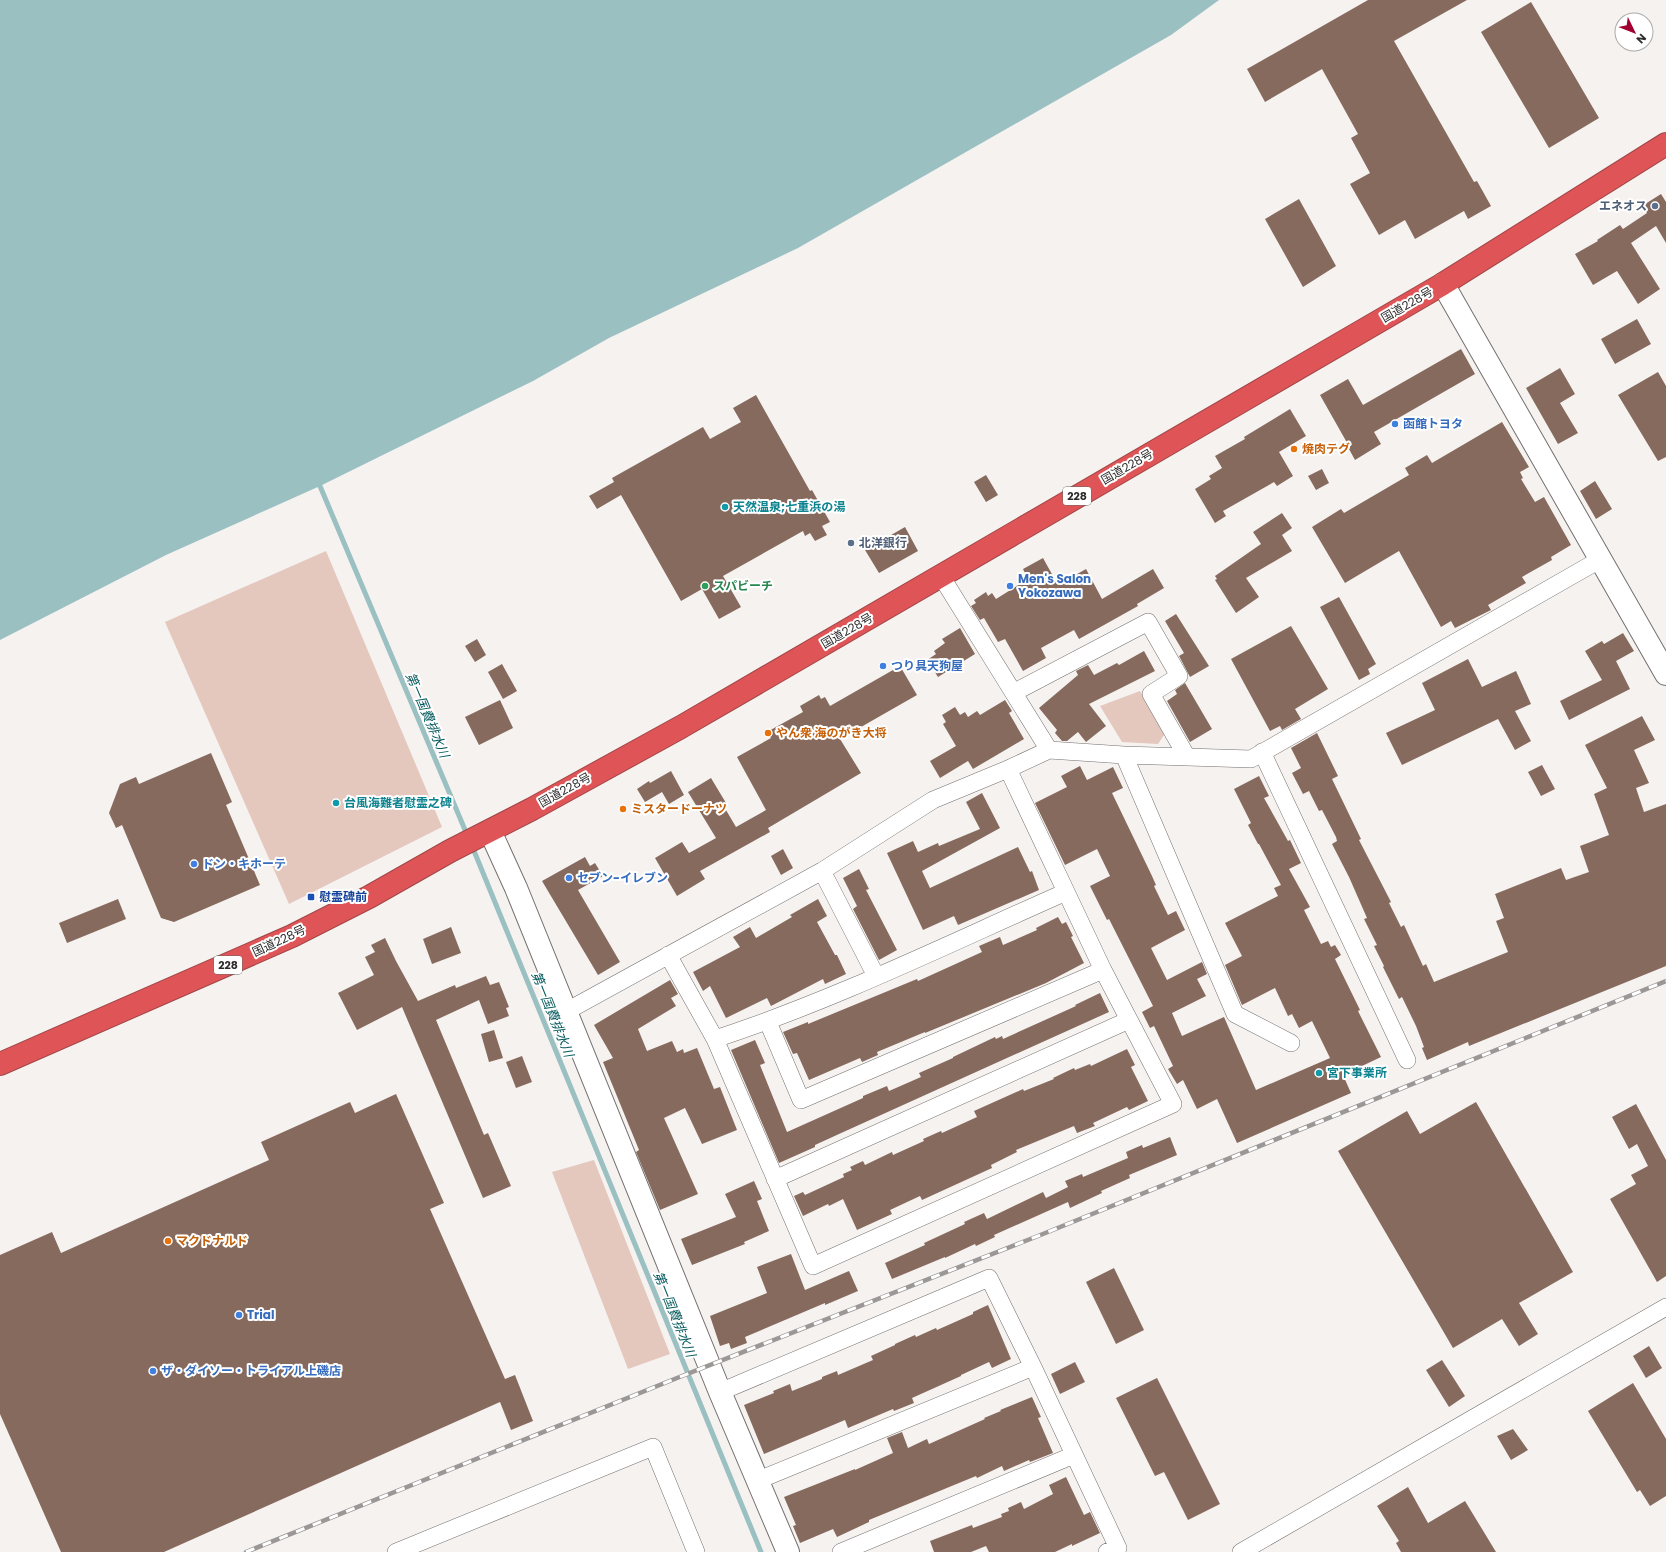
<svg xmlns="http://www.w3.org/2000/svg" width="1666" height="1552" font-family="Poppins,'Noto Sans JP',sans-serif">
  <style>
    .green { fill: #e4c8be }
    .water { fill: #9ac0c1 }
    .lines { fill: none; stroke-linecap: round; stroke-linejoin: round }
    .stream { stroke: #9ac0c1; stroke-width: 5 }
    .building { fill: #866a5e }
    .street-casing { stroke: #74706f; stroke-width: 18 }
    .secondary-casing { stroke: #74706f; stroke-width: 24 }
    .highway-casing { stroke: #a04647; stroke-width: 24 }
    .street { stroke: #fff; stroke-width: 17 }
    .secondary { stroke: #fff; stroke-width: 22 }
    .highway { stroke: #df5557; stroke-width: 22 }
    .rail-casing { stroke: #9a9796; stroke-width: 4.5 }
    .rail { stroke: #fff; stroke-width: 3; stroke-dasharray: 9; stroke-linecap: butt }
    .service-dot { fill: #5c6f8a; stroke: #fff; stroke-width: 1.5 }
    .shop-dot { fill: #3f7fe0; stroke: #fff; stroke-width: 1.5 }
    .food-dot { fill: #e8710a; stroke: #fff; stroke-width: 1.5 }
    .culture-dot { fill: #0f9aa8; stroke: #fff; stroke-width: 1.5 }
    .leisure-dot { fill: #2e9e5b; stroke: #fff; stroke-width: 1.5 }
    .transit-dot { fill: #1a4fb4; stroke: #fff; stroke-width: 1.5 }
    .labels { text-anchor: middle; stroke-width: 4; stroke-linejoin: round; paint-order: stroke }
    .shield { fill: #fff; stroke: #6b6a6a; stroke-width: 1 }
    .shield-label { font-size: 11px; font-weight: bold; fill: #2c2a2a }
    .service-label { font-size: 12px; font-weight: bold; fill: #4e5e75; stroke: #fff; text-anchor: end }
    .street-label { font-size: 12px; fill: #2c2a2a; stroke: #fff }
    .shop-label { font-size: 12px; font-weight: bold; fill: #366cbe; stroke: #fff; text-anchor: start }
    .food-label { font-size: 12px; font-weight: bold; fill: #c56008; stroke: #fff; text-anchor: start }
    .culture-label { font-size: 12px; font-weight: bold; fill: #0d838f; stroke: #fff; text-anchor: start }
    .leisure-label { font-size: 12px; font-weight: bold; fill: #27864d; stroke: #fff; text-anchor: start }
    .transit-label { font-size: 12px; font-weight: bold; fill: #164399; stroke: #fff; text-anchor: start }
    .water-label { font-size: 13px; font-style: italic; fill: #065a5d; stroke: #fff }
  </style>
  <rect width="100%" height="100%" fill="#f6f2f0"/>
  <path class="green" d="M326 551 442 827 289 904 165 622Z
    M1140 691 1166 732 1158 744 1122 742 1100 706Z
    M594 1160 670 1354 628 1369 552 1172Z"/>
  <path class="water" d="M0 0H1219L1171 35 798 248 609 338 533 381 320 486 166 555 0 640Z"/>
  <g class="lines">
    <path class="stream" d="M320 486 468 837
      M472 846 761 1552"/>
  </g>
  <path class="building" d="M1368 0H1467L1394 41 1474 182 1477 181 1491 206 1468 219 1464 211 1415 239 1405 220 1379 235 1350 184 1370 173 1351 138 1358 134 1322 69 1265 102 1247 69Z
    M1531 2 1599 118 1549 148 1481 32Z
    M1661 194 1666 202V243L1656 226 1631 243 1660 289 1638 304 1617 271 1593 285 1575 254 1598 241 1597 240 1620 225 1623 229 1647 213 1642 206Z
    M1299 199 1336 266 1303 287 1265 219Z
    M1637 319 1651 344 1615 364 1601 339Z
    M1461 349 1475 374 1374 432 1381 444 1355 460 1349 449 1350 448 1320 395 1348 379 1363 405Z
    M1560 368 1575 394 1560 403 1578 433 1558 444 1526 388Z
    M1658 372 1666 386V457L1658 461 1618 395Z
    M756 395 810 491 812 490 830 522 822 526 827 535 815 541 810 533 805 536 803 531 723 576 741 607 719 619 702 589 681 601 621 495 597 509 589 496 614 482 612 478 703 427 710 439 741 422 733 408Z
    M1290 409 1306 436 1279 452 1293 476 1277 486 1274 482 1223 511 1226 516 1215 523 1195 489 1211 479 1209 476 1222 468 1215 456 1245 439 1244 437Z
    M1502 422 1529 467 1520 472 1523 478 1521 479 1535 502 1544 497 1571 545 1551 557 1552 560 1522 577 1526 583 1488 605 1491 610 1455 628 1451 621 1441 627 1399 551 1345 583 1312 527 1341 509 1344 513 1409 475 1405 468 1427 455 1432 463Z
    M1322 469 1329 483 1316 490 1308 476Z
    M986 475 998 495 986 502 974 482Z
    M1595 481 1612 509 1596 519 1580 491Z
    M1282 513 1292 528 1282 535 1292 551 1246 578 1259 597 1236 613 1215 580 1217 579 1215 576 1261 544 1253 532Z
    M905 527 918 551 879 573 865 550Z
    M1043 558 1058 585 1086 569 1102 599 1153 569 1164 588 1137 604 1138 606 1079 639 1074 630 1041 648 1046 658 1023 671 1005 639 998 642 984 618 980 620 971 606 976 603 974 600 986 592 988 596 992 593 996 599 1028 579 1023 569Z
    M1339 597 1376 664 1368 669 1370 674 1359 680 1320 607Z
    M1176 614 1209 666 1190 677 1179 656 1184 653 1165 621Z
    M1291 626 1328 689 1295 709 1301 719 1282 730 1280 726 1270 731 1231 659Z
    M960 628 975 654 938 677 927 660 936 654 934 651 945 643 942 639Z
    M1623 633 1634 651 1616 661 1630 689 1569 720 1560 701 1602 680 1585 651 1602 641 1604 644Z
    M477 639 486 655 475 662 465 646Z
    M1144 651 1155 671 1089 704 1106 726 1086 742 1078 732 1067 741H1062L1055 733 1057 730 1039 708 1078 675 1076 671 1088 665 1094 675 1117 663 1119 665Z
    M1468 659 1482 687 1516 671 1531 704 1515 711 1531 741 1515 750 1498 719 1402 765 1386 733 1435 710 1422 683Z
    M502 664 517 691 503 699 488 672Z
    M900 666 917 695 840 739 861 773 768 828 770 832 700 871 705 879 677 896 655 858 682 842 689 853 716 838 688 792 711 778 726 803 723 805 736 827 766 810 737 757 771 738 767 732 803 712 800 706 819 695 821 699 825 697 830 706Z
    M1185 683 1212 729 1190 742 1167 701 1177 694 1175 690Z
    M500 700 513 728 479 745 465 717Z
    M1005 700 1012 711 1009 713 1024 739 973 769 968 761 940 778 930 761 956 746 943 724 946 722 942 715 955 707 960 715 965 712 968 717 977 711 980 715Z
    M1642 716 1655 740 1634 750 1649 783 1636 788 1644 812 1666 804V966L1469 1046 1468 1042 1427 1060 1422 1048 1424 1047 1416 1026 1402 997 1399 999 1383 967 1384 966 1374 946 1377 945 1364 919 1367 918 1349 877 1332 844 1337 841 1336 837 1322 810 1319 811 1309 791 1303 794 1292 773 1301 768 1291 748 1317 733 1338 776 1332 779 1361 839 1359 840 1391 902 1389 903 1401 927 1404 925 1423 966 1426 964 1434 982 1508 952 1496 921 1504 918 1495 894 1561 868 1566 880 1589 872 1580 846 1609 835 1594 794 1607 788 1585 745Z
    M211 753 232 802 226 805 260 885 174 922 161 918 122 825 116 828 109 813 120 784 136 777 139 784Z
    M1542 765 1555 789 1541 796 1528 772Z
    M1080 766 1087 780 1113 767 1123 788 1112 793 1152 876 1156 885 1154 886 1168 915 1176 911 1185 930 1151 948 1167 980 1202 962 1207 974 1197 979 1206 996 1172 1013 1182 1036 1224 1017 1256 1090 1330 1058 1312 1021 1299 1028 1292 1014 1288 1016 1275 988 1242 1005 1225 965 1242 956 1225 923 1278 896 1274 888 1281 885 1259 844H1258L1248 825 1251 823 1234 789 1259 776 1269 796 1264 798 1288 841 1290 840 1301 863 1289 869 1310 907 1304 910 1321 944 1328 941 1331 947 1335 945 1341 955 1335 959 1360 1010 1358 1011 1381 1057 1343 1075 1351 1093 1237 1143 1217 1099 1197 1109 1183 1080 1177 1084 1168 1069 1173 1066 1154 1026 1150 1028 1142 1012 1153 1006 1109 919 1107 920 1090 886 1110 876 1097 849 1065 865 1035 803 1067 787 1061 776Z
    M671 771 684 795 669 804 662 792 645 802 637 789 649 781 650 783Z
    M982 793 1000 828 922 871 930 888 1018 847 1030 872 1032 871 1039 890 958 925 954 916 923 930 887 853 913 841 918 852 938 843 939 846 980 829 966 802Z
    M783 849 793 868 781 875 771 856Z
    M585 857 590 866 595 863 603 876 578 890 620 962 598 975 542 881Z
    M859 869 869 889 866 890 897 950 879 960 853 909 857 906 843 878Z
    M118 899 126 919 67 943 59 923Z
    M818 899 827 916 817 922 835 955H837L846 974 825 984 823 979 771 1006 767 998 726 1018 710 986 703 991 693 972 740 947 733 937 750 927 756 938 792 917 790 915Z
    M1058 917 1062 924 1066 922 1073 936 1071 937 1084 963 1046 983 925 1033V1032L877 1052 878 1055 862 1062 860 1058 809 1080 797 1053 793 1054 783 1032 808 1022V1024L917 979 918 981 982 952 979 946 1000 937 1003 945 1037 930 1036 928Z
    M451 927 461 953 432 964 423 939Z
    M385 938 396 961 418 1001 455 985 456 988 486 976 490 985 499 982 509 1007 506 1008 509 1016 488 1024 479 1000 436 1020 484 1135 488 1133 511 1186 483 1198 402 1007 357 1030 338 993 374 975 365 957 375 952 371 945Z
    M670 980 678 994 671 998 676 1006 638 1029 647 1051 672 1041 677 1052 683 1049 684 1053 697 1048 714 1089 720 1087 737 1130 702 1144 685 1108 664 1118 698 1194 660 1210 636 1152 639 1150 603 1062 613 1058 594 1025Z
    M1100 993 1109 1012 839 1134 815 1145V1147L779 1163 731 1050 755 1040 765 1063 760 1065 787 1132 863 1098V1096L887 1086 889 1091 921 1077 919 1073 953 1058V1057L995 1037 996 1039 1002 1036 1003 1039 1076 1006 1075 1005Z
    M494 1030 503 1058 489 1062 481 1034Z
    M1127 1049 1135 1065 1131 1067 1148 1101 1129 1110 1127 1107 1093 1123 1095 1126 1077 1133 1074 1126 1016 1150 1017 1152 991 1165 992 1168 922 1200 920 1196 890 1210 892 1214 857 1230 843 1199 829 1206 828 1204 803 1216 794 1196 803 1192 805 1195 844 1177 843 1174 852 1170 850 1167 863 1161 865 1165 892 1152 893 1155 924 1141 923 1139 941 1131 942 1133 977 1117 974 1111 1023 1089 1024 1091 1054 1079 1053 1078 1074 1068 1075 1070 1090 1064 1091 1066Z
    M522 1056 532 1082 516 1088 506 1062Z
    M396 1094 444 1203 430 1209 505 1379 515 1375 533 1421 511 1430 500 1402 164 1552H61L0 1414V1255L52 1232 61 1253 269 1160 261 1142 350 1102 355 1113Z
    M1476 1102 1573 1272 1519 1303 1538 1334 1519 1346 1502 1319 1453 1348 1338 1151 1407 1111 1420 1134Z
    M1636 1104 1666 1160V1276L1657 1282 1610 1199 1636 1184 1631 1175 1648 1166 1637 1144 1629 1149 1612 1117Z
    M1170 1137 1177 1155 1129 1175 1130 1178 1101 1191 1102 1193 1070 1208 1068 1202 994 1235 995 1237 976 1246 975 1244 945 1258V1257L892 1279 885 1263 925 1245 924 1243 965 1224 964 1222 984 1213 987 1219 1043 1192 1046 1198 1068 1187 1065 1181 1082 1174 1083 1177 1128 1158 1126 1152 1142 1145 1143 1148Z
    M754 1181 762 1199 757 1201 769 1231 744 1242 745 1244 692 1265 681 1239 736 1217 725 1194Z
    M791 1254 805 1290 849 1271 858 1291 825 1305V1303L745 1337 747 1343 731 1349 729 1343 720 1346 710 1316 767 1293 757 1267Z
    M1114 1268 1144 1330 1116 1344 1086 1282Z
    M988 1305 1011 1359 992 1368 989 1362 961 1375V1376L912 1398 914 1403 894 1411 893 1409 848 1428 845 1420 764 1454 744 1405 774 1393 773 1391 790 1384 792 1391 822 1379V1377L837 1371 838 1375 873 1360 871 1356 895 1345V1344L915 1335 916 1337 936 1328 937 1330 973 1314V1312Z
    M1649 1346 1662 1368 1646 1378 1633 1356Z
    M1442 1360 1465 1396 1449 1407 1426 1370Z
    M1075 1362 1085 1382 1060 1394 1051 1374Z
    M1157 1378 1220 1504 1188 1520 1164 1472 1155 1476 1116 1398Z
    M1633 1383 1666 1439V1496L1650 1506 1640 1490 1637 1492 1588 1411Z
    M1032 1397 1041 1417 1038 1418 1053 1453 1030 1462 1029 1460 1004 1471 1002 1466 977 1478 976 1476 869 1520V1522L837 1537 833 1529 800 1543 793 1526 796 1525 784 1497 855 1469V1470L893 1453 887 1438 902 1432 908 1448 927 1439 929 1444 985 1419 984 1418 1001 1411 1000 1410Z
    M1513 1429 1528 1450 1511 1460 1497 1436Z
    M1066 1477 1084 1515 1090 1512 1100 1533 1072 1546V1544L1055 1552H989L986 1546 971 1552H934L930 1541 972 1525 973 1528 1002 1517 1001 1514 1009 1511 1008 1508 1021 1502 1024 1509 1053 1494 1049 1485Z
    M1408 1487 1428 1523 1465 1501 1496 1552H1401L1396 1543 1399 1541 1377 1506Z"/>
  <g class="lines">
    <g class="street-casing">
      <path id="street" d="M941 576 1049 750
        M1015 692 1148 622 1179 676 1151 694 1187 757
        M1262 752 1407 1060
        M1124 755 1235 1014 1291 1043
        M822 871 876 976
        M668 955 715 1039 813 1266 1173 1104 1103 970 1008 769
        M567 1011 822 871 933 800 1008 769 1049 750 1124 755 1251 759 1601 559
        M768 1022 801 1100 1103 970
        M715 1039C835 1000 950 943 1066 892
        M775 1179 1129 1020
        M720 1392 989 1278 1033 1367 1118 1548 1107 1552
        M759 1480 1033 1367
        M396 1552 653 1447 696 1552
        M841 1552 1074 1455
        M1241 1552 1666 1307"/>
    </g>
    <g class="secondary-casing">
      <path id="secondary" d="M1443 284 1666 674
        M490 831 516 888 720 1392 788 1552"/>
    </g>
    <g class="highway-casing">
      <path id="highway" d="M0 1064 292 936 369 897 450 851 532 809 681 727 1443 284 1666 144"/>
    </g>
    <use href="#street" class="street"/>
    <use href="#secondary" class="secondary"/>
    <use href="#highway" class="highway"/>
    <g class="rail-casing">
      <path id="rail" d="M246 1552 677 1378 1038 1236 1666 981"/>
    </g>
    <use href="#rail" class="rail"/>
  </g>
  <g class="service-dot">
    <circle cx="1655" cy="206" r="4"/>
    <circle cx="851" cy="543" r="4"/>
  </g>
  <g class="shop-dot">
    <circle cx="1395" cy="424" r="4"/>
    <circle cx="1010" cy="586" r="4"/>
    <circle cx="883" cy="666" r="4"/>
    <circle cx="194" cy="864" r="4"/>
    <circle cx="569" cy="878" r="4"/>
    <circle cx="239" cy="1315" r="4"/>
    <circle cx="153" cy="1371" r="4"/>
  </g>
  <g class="food-dot">
    <circle cx="1294" cy="449" r="4"/>
    <circle cx="768" cy="733" r="4"/>
    <circle cx="623" cy="809" r="4"/>
    <circle cx="168" cy="1241" r="4"/>
  </g>
  <g class="culture-dot">
    <circle cx="725" cy="507" r="4"/>
    <circle cx="336" cy="803" r="4"/>
    <circle cx="1319" cy="1073" r="4"/>
  </g>
  <circle class="leisure-dot" cx="705" cy="586" r="4"/>
  <rect class="transit-dot" x="307" y="893" width="8" height="8" rx="2"/>
  <g class="labels">
    <g class="shield">
      <rect x="1063" y="487" width="28" height="18" rx="3"/>
      <rect x="214" y="956" width="28" height="18" rx="3"/>
    </g>
    <g class="shield-label">
      <text x="1077" y="500">228</text>
      <text x="228" y="969">228</text>
    </g>
    <g class="service-label">
      <text x="1647" y="210">エネオス</text>
      <text x="859" y="547" text-anchor="start">北洋銀行</text>
    </g>
    <g class="street-label">
      <text transform="translate(1407 305) rotate(-30)" y="4">国道228号</text>
      <text transform="translate(1127 467) rotate(-30)" y="4">国道228号</text>
      <text transform="translate(847 631) rotate(-30)" y="4">国道228号</text>
      <text transform="translate(565 790) rotate(-29)" y="4">国道228号</text>
      <text transform="translate(279 941) rotate(-25)" y="4">国道228号</text>
    </g>
    <g class="shop-label">
      <text x="1403" y="428">函館トヨタ</text>
      <text x="1018" y="583">Men's Salon<tspan x="1018" dy="14">Yokozawa</tspan></text>
      <text x="891" y="670">つり具天狗屋</text>
      <text x="202" y="868">ドン・キホーテ</text>
      <text x="577" y="882">セブン-イレブン</text>
      <text x="247" y="1319">Trial</text>
      <text x="161" y="1375">ザ・ダイソー・トライアル上磯店</text>
    </g>
    <g class="food-label">
      <text x="1302" y="453">焼肉テグ</text>
      <text x="776" y="737">やん衆 海のがき大将</text>
      <text x="631" y="813">ミスタードーナツ</text>
      <text x="176" y="1245">マクドナルド</text>
    </g>
    <g class="culture-label">
      <text x="733" y="511">天然温泉;七重浜の湯</text>
      <text x="344" y="807">台風海難者慰霊之碑</text>
      <text x="1327" y="1077">宮下事業所</text>
    </g>
    <g class="leisure-label">
      <text x="713" y="590">スパビーチ</text>
    </g>
    <g class="transit-label">
      <text x="319" y="901">慰霊碑前</text>
    </g>
    <g class="water-label">
      <text transform="translate(428 715) rotate(67)" y="5">第一国費排水川</text>
      <text transform="translate(553 1014) rotate(68)" y="5">第一国費排水川</text>
      <text transform="translate(675 1314) rotate(68)" y="5">第一国費排水川</text>
    </g>
  </g>
  <g transform="translate(1634 32) rotate(133)"><circle r="19" fill="#ffffff" stroke="#abaaaa"/>
  <path d="M0-3L7 15L0 10L-7 15Z" fill="#a20231"/>
  <text y="-6" font-size="11" font-weight="bold" text-anchor="middle" fill="#2c2a2a">N</text>
  </g>
</svg>
